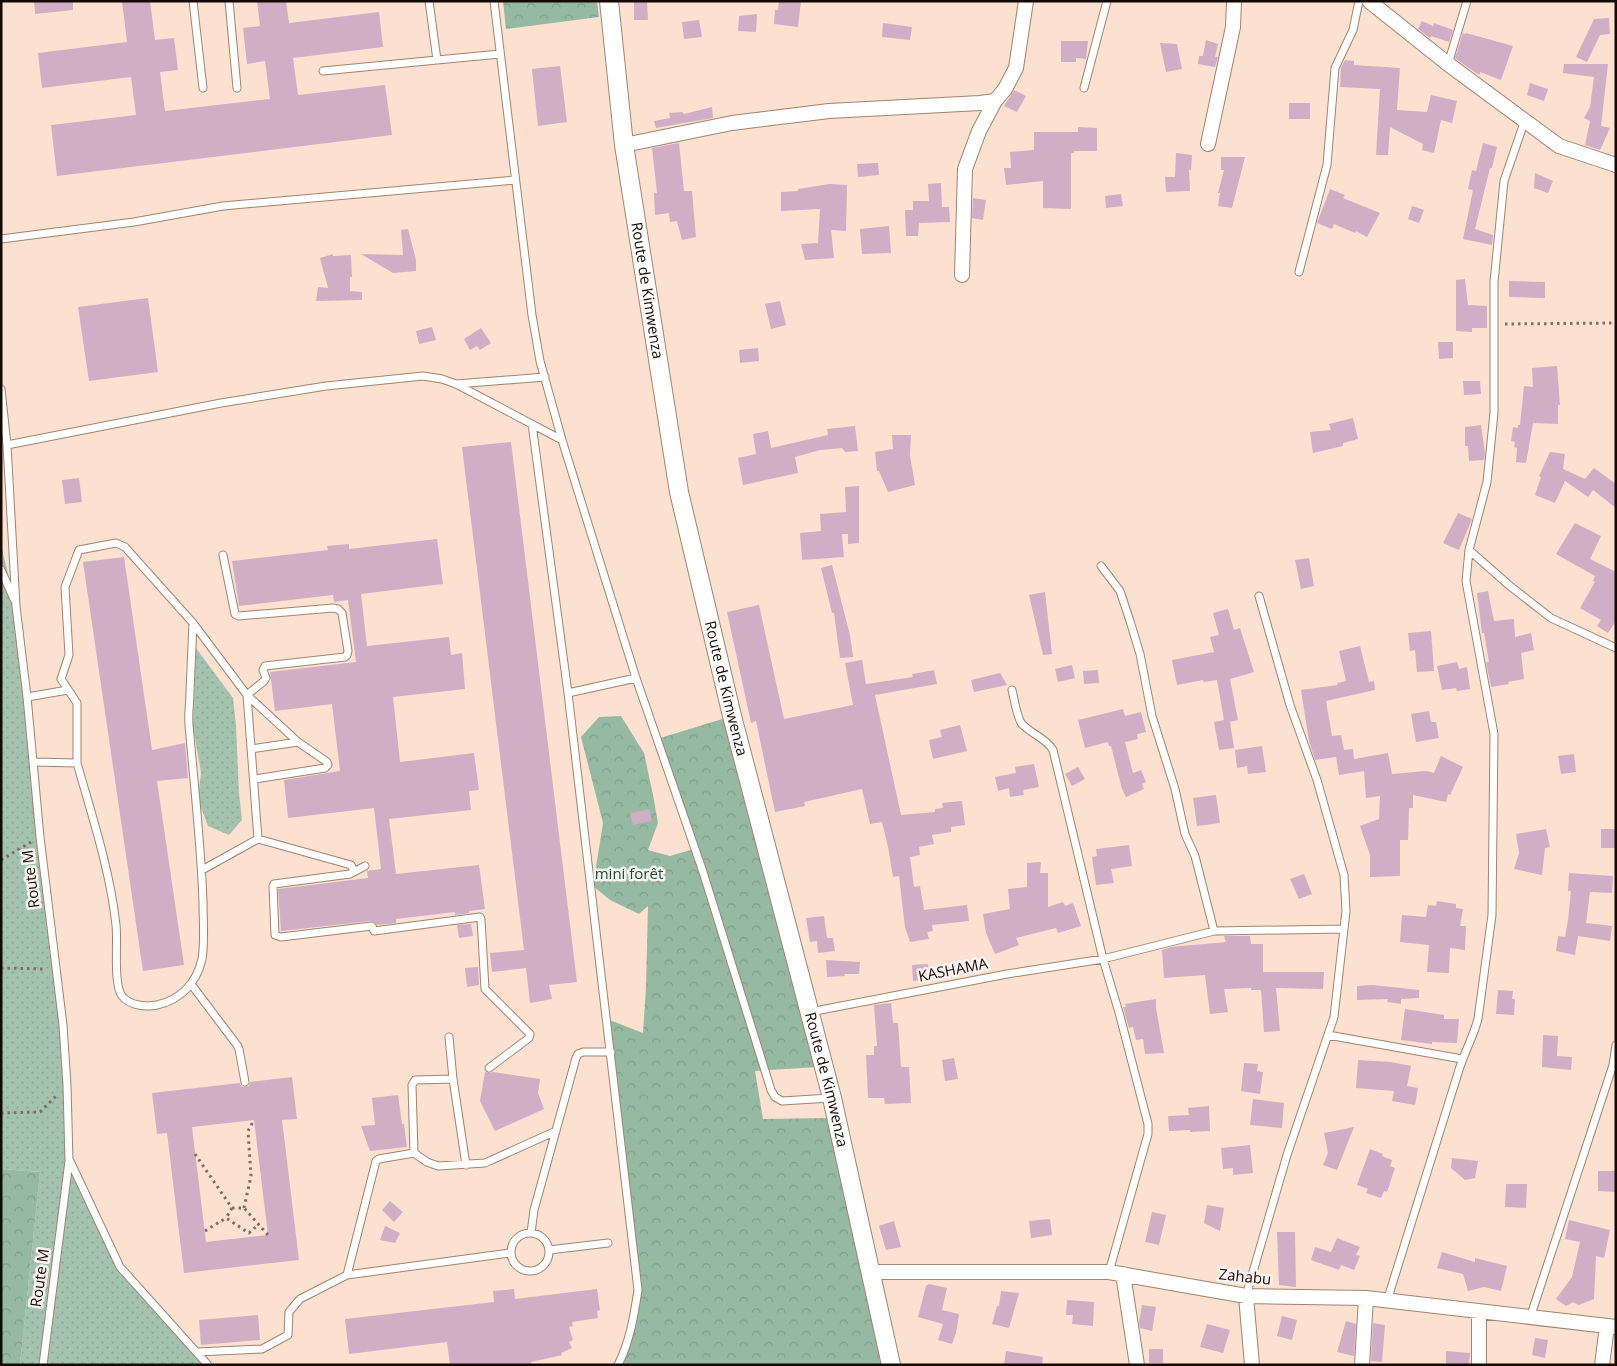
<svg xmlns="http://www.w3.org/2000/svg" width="1617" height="1366" font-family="'Open Sans',sans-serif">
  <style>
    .grass { fill: url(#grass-dots) }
    .forest { fill: url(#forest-crowns) }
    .building { fill: #d0aec5; fill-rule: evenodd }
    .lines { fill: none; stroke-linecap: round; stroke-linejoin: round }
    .service-casing { stroke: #a1836e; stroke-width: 9 }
    .minor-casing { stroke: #a1836e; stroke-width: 16 }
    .tertiary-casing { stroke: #a1836e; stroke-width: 20 }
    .path { stroke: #806e63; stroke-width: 3; stroke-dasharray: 2.5 4; stroke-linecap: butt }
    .service { stroke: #fff; stroke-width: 7 }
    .minor { stroke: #fff; stroke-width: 14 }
    .tertiary { stroke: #fff; stroke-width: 18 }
    .labels { text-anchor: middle; stroke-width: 5; stroke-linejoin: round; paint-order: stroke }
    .street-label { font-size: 15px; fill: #140a04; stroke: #faf3ef }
    .park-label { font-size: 15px; fill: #175233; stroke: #faf3ef }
  </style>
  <defs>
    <pattern id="grass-dots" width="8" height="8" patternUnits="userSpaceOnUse" patternTransform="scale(1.25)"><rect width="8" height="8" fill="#a4c3af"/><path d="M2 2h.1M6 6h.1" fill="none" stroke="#8ca695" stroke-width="1.8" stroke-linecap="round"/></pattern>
    <pattern id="forest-crowns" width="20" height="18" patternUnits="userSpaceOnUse" patternTransform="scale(1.25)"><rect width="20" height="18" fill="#96b9a2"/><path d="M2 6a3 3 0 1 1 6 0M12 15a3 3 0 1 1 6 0" fill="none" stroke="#809e8a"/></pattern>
  </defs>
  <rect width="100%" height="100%" fill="#fce1d0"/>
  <path class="grass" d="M1 545 16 606 56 969 69 1161 125 1274 208 1365H20L40 1172 1 1169Z
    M196 648 233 698 236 725 239 793 242 820 229 835 208 826 198 800 201 772 193 727Z"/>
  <path class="forest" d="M503 1H597L599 17 506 29Z
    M621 716 644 753 653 795 658 823 648 850 670 856 694 849 657 739 732 716 818 1067 755 1071 763 1119 829 1118 883 1365H618L638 1290 607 1019 643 1033 646 987 648 906 639 914 610 900 593 886 603 823 581 737 599 717Z
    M1 1169 40 1172 20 1365H1Z"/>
  <path class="building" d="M34 1H73V10L35 14Z
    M122 1H150L155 40 174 38 178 70 160 72 165 111 270 99 265 61 247 64 243 28 260 26 257 1H286L289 23 379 12 383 47 293 58 298 95 385 85 392 135 57 176 51 125 136 115 131 77 42 88 38 53 127 42Z
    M634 1H647L648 20H634Z
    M779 1H801L798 27 774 24 775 10H778Z
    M757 14 756 32 738 31 739 16Z
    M1609 18 1610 34 1600 35 1587 62 1576 57 1594 19Z
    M699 20 702 37 684 39 682 22Z
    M1422 21 1433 26 1434 23 1453 30 1449 42 1431 36 1430 38 1418 29Z
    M883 23 912 27 910 40 882 37Z
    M1463 33 1465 34 1466 33 1513 46 1501 80 1480 72V75L1476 73 1455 58Z
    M1206 40 1218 44 1215 57H1218L1215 67 1198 64 1199 56H1203Z
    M1061 41H1088L1086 59 1076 58V62H1061Z
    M1160 43 1177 44 1182 69 1166 72Z
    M1345 60 1354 61V65L1400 68 1397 110 1427 112 1431 95 1457 101 1452 123 1441 120 1434 153 1422 150 1423 144 1390 127 1388 155H1376L1380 89 1340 87 1341 68Z
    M1564 64H1608L1601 126 1610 128 1600 150 1585 145 1590 121 1584 118 1590 107 1594 77 1563 73Z
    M560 66 567 122 538 126 532 69Z
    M1530 83 1548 89 1544 101 1527 95Z
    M1014 90 1026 96 1017 112 1004 106Z
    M1289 103H1310V119H1289Z
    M712 107 713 118 656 128 654 121 670 118 669 113 682 112 684 114Z
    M1078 127 1097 128V151H1074V153H1071V209L1043 208V181L1006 185 1004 168H1011L1010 152 1034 150V132H1078Z
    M679 143 684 191H692L696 237 682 240 677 221 670 222 669 213 655 215 654 193H657L652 148Z
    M1483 143 1497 147 1492 168H1490L1475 229 1493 235 1492 245 1463 239 1473 190 1468 189 1472 170 1476 171Z
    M1176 153 1192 155 1191 170H1189L1190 191 1166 192 1165 177H1175Z
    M1221 157H1245L1232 208 1218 206 1220 193H1218L1224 170H1221Z
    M878 163 879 175 858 177 857 164Z
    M1535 173 1553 181 1548 193 1534 188Z
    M941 183 942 207H949L950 222 919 223 918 236H906L905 210H913V201H929L928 184Z
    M830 184 847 185 846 231 831 230 834 258 805 260 801 244 818 243 820 209 781 211V192L798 191V189Z
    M1330 189 1345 195 1343 198 1380 213 1367 237 1356 231 1355 233 1334 224 1332 229 1317 223Z
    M1121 194 1123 206 1106 208 1105 196Z
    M973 198 986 200 983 220 972 218Z
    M1412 206 1424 210 1419 223 1408 219Z
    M889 226 891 253 862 254 860 229Z
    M408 229 416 260V271L393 273 361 254 403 255 401 230Z
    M333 254V256L351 255 352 277H350V291L362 292V300L316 301 318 287 328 288 320 258Z
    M1465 279 1468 305 1487 306V328H1472V332L1456 331V280Z
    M1509 281 1545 282V298L1509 297Z
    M148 298 158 372 89 381 78 307Z
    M780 301 786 325 771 329 765 304Z
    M432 327 436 340 419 344 416 331Z
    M481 328 491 343 480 350 477 346 470 350 464 339Z
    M1438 342H1453V358L1439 359Z
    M758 348 759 361 740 363 739 350Z
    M1557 366 1560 405H1558V424L1533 423 1526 463 1516 462 1517 448 1514 447 1515 442 1511 441 1513 427 1518 428V425H1520L1524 386 1533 387 1532 368Z
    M1463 381H1480L1481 394 1464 395Z
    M1353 418 1358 439 1343 443V446L1313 453 1310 432 1331 430 1329 424Z
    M1481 425 1485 453 1484 460 1469 461 1468 446H1465V427Z
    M855 426 858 451 845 452 842 448 820 450 795 457 798 473 743 485 738 458 756 454 753 434 768 431 771 448 828 435 827 429Z
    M892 435H911L910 455 915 485 888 492 879 471H877L875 452 893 449Z
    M511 442 577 982 549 985 552 999 530 1003 526 968 492 972 490 953 524 950 462 447Z
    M1550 452 1565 454 1563 469 1585 479 1594 468 1616 484V508L1593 490 1588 497 1565 481 1555 503 1535 495 1541 477 1539 476Z
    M79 478 82 502 65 504 62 480Z
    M859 486V543L848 544V534H842L844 557 802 560 800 533 821 531 820 514 846 512 845 487Z
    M1458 513 1472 519 1459 550 1443 543Z
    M1575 523 1601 536 1590 559 1616 572V621L1608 633 1597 626 1601 620 1580 608 1595 582 1593 581 1595 576 1556 554Z
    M437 539 443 584 361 594 367 646 449 637 451 655 462 653 465 689 393 697 400 762 474 753 479 790 469 791 471 810 389 819 396 874 479 865 485 909 469 911V913L455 915V912L396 919V923L377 925 375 922 371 921 281 931 278 889 368 878 367 871 381 869 374 808 288 818 284 780 340 771 332 704 275 711 270 672 356 662 348 600 334 602 333 595 239 606 232 561 328 550 327 546 349 544V549Z
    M124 557 152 750 185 743 188 778 157 781 184 965 143 971 83 562Z
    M1309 558 1314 586 1301 589 1295 560Z
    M832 565 850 635 853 657 840 658 834 613H832L821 568Z
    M1488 591 1494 621 1514 619 1515 637 1531 633 1534 650 1521 653 1524 679 1508 682 1509 684 1491 687 1486 662H1489L1484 633H1482L1477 593Z
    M1045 592 1052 654 1043 655 1029 595Z
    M759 605 784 719 853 705 845 663 862 660 866 684 913 677 912 674 934 670 937 684 875 695 901 815 935 812V809L943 808 942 803 962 801 965 825 951 827V832L932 835 934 844 919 847 920 855 910 857 914 887 920 886 924 910 967 905 969 921 932 925 933 931 927 932 929 939 910 942 905 927 899 876 893 877 888 847 882 822 870 824 862 789 804 802 805 806 775 812 756 721 751 723 727 612Z
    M1228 609 1234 630 1240 628 1254 672 1230 679 1238 720 1230 722 1234 748 1219 750 1214 722 1224 720 1217 680 1204 682 1203 680 1177 685 1172 660 1214 652 1210 637 1219 635 1213 613Z
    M1431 631 1434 671 1417 672 1415 650 1410 651 1408 633Z
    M1360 646 1369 682 1374 681 1375 690 1326 701 1332 736 1341 735 1344 750 1353 749 1354 759 1388 753 1392 774 1426 771 1434 773 1441 756 1463 767 1450 795 1448 794 1446 802 1413 795V808H1409L1408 840H1400V876L1370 877V855L1360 826 1379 819 1380 796 1366 798 1364 771 1339 775 1336 757 1315 760 1309 741 1301 690 1338 685 1337 683 1346 681 1339 651Z
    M1457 662 1459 669 1467 667 1470 689 1457 691 1456 688 1442 690 1437 666Z
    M1072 665 1075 678 1058 682 1055 669Z
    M1098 670 1099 683 1084 684 1083 671Z
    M1000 673 1007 685 974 692 971 680Z
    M1123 709 1125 716 1141 712 1146 732 1137 734 1138 739 1125 742 1133 773 1141 770 1146 782 1142 784 1144 789 1126 797 1122 789 1111 746H1109L1108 742 1085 748 1078 720Z
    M1429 711 1431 722H1436L1439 738 1416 742 1411 714Z
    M960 725 967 751 933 759 929 740 942 737 940 730Z
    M1262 746 1266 772 1248 774 1247 766 1237 768 1235 750Z
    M1574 754 1576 772 1561 774 1558 756Z
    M1034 764 1039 787 1023 790 1024 795 1010 797 1009 788 998 791 995 777 1016 773 1015 767Z
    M1078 767 1085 779 1072 786 1065 774Z
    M1216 795 1220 823 1197 826 1193 798Z
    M649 809 652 821 633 825 630 813Z
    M1546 829 1550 847 1545 848 1542 875 1514 869 1519 853 1516 834Z
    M1601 829H1616V848H1601Z
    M1129 845 1132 866 1111 869 1114 883 1096 885 1092 857 1097 856 1096 849Z
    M1041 862 1040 873H1048V907L1063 902 1065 906 1073 903 1081 926 1058 933 1056 928 1016 938 1019 945 995 954 986 933 983 914 1010 909 1008 889 1027 887V863Z
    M1569 873 1613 876 1612 893 1590 892 1586 923 1612 926 1610 941 1578 936 1575 955 1556 951 1558 936 1565 937 1568 920 1571 891H1568Z
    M1304 874 1312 894 1299 899 1290 879Z
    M1437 901 1456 904V908L1463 909 1460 926H1466L1465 950 1450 948 1449 973 1427 972 1429 945 1400 942 1402 915 1426 917 1428 905 1436 906Z
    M824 916 827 938H833L835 951 818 953 817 941 810 942 806 918Z
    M471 924 473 936 459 938 457 925Z
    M1224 936H1250L1251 944H1263V972H1324L1323 989 1276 988 1280 1031 1264 1032 1261 990H1251V988L1224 989 1228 1012 1210 1014 1205 975 1164 978 1162 950 1171 947 1226 942Z
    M826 960 860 962 859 974H844L845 976 827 977Z
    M928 964 930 979 913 981 912 965Z
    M478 967 479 985 467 987 465 968Z
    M1373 985 1419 990V998L1401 999V1004L1387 1002 1388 999 1357 1000V986Z
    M1498 990 1513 991 1512 999H1515L1514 1015 1496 1014Z
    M1156 999V1008L1164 1053 1145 1054 1143 1039 1136 1040 1133 1027 1129 1028 1123 1007H1126L1125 1004Z
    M891 1003 893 1023H898L901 1067H909L911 1103 885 1104 884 1098H868L866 1055H874V1046H877L874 1005Z
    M1405 1009 1444 1015V1019H1459L1457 1043 1432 1042V1044L1401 1040Z
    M1543 1035 1558 1036 1557 1056 1572 1057 1571 1070 1542 1067Z
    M954 1058 958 1079 945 1081 942 1060Z
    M1358 1060 1391 1062 1411 1066 1407 1086 1418 1088 1415 1105 1392 1101 1394 1091 1356 1088Z
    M1244 1063 1258 1064 1257 1071 1263 1072 1260 1094 1241 1091Z
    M485 1072 489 1073 493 1072 540 1079 538 1093 544 1109 495 1131 480 1101Z
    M292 1077 297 1119 282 1120 299 1260 184 1273 167 1133 157 1134 152 1093 240 1083 241 1086 245 1087 249 1086 250 1082ZM254 1120 268 1235 206 1242 192 1127Z
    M398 1095 402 1124H404L407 1147 370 1151 361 1126 375 1125 372 1098Z
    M1253 1099 1284 1103 1282 1128 1250 1125Z
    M1209 1106 1210 1131 1190 1132V1130L1169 1131 1168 1116 1189 1115 1188 1108Z
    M1354 1127 1337 1170 1323 1165 1328 1153 1324 1133Z
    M1250 1145 1253 1173 1233 1175V1168L1223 1169 1221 1148Z
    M1370 1149 1383 1154 1382 1156 1392 1160 1390 1166 1395 1168 1387 1192 1384 1191 1381 1198 1366 1193 1368 1189 1357 1185Z
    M1452 1158 1478 1161 1475 1178 1465 1180 1451 1168Z
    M1598 1171H1616V1192L1598 1191Z
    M1506 1184H1527L1526 1208 1505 1207Z
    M390 1201 403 1212 394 1222 382 1210Z
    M1207 1205 1224 1208 1220 1231 1204 1223Z
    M1152 1212 1166 1215 1159 1245 1145 1242Z
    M1050 1219 1052 1235 1031 1238 1029 1221Z
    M1569 1220 1610 1230 1604 1258 1596 1256 1594 1299 1579 1305 1573 1302 1566 1306 1556 1299 1572 1277 1580 1242 1565 1239Z
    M894 1221 901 1247 886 1250 879 1226Z
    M385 1226 400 1233 395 1243 380 1240Z
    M1277 1232H1295L1296 1287 1279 1285Z
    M1337 1238 1360 1247 1356 1255 1360 1256 1354 1270 1341 1265 1339 1270 1311 1260 1315 1247 1331 1252Z
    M1442 1252 1475 1262V1258L1507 1266 1501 1291 1484 1287 1468 1291 1463 1274 1437 1268Z
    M929 1284 947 1288 942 1310 959 1314 956 1333 952 1344 938 1340 943 1324 918 1317 926 1286Z
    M514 1289 515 1299 597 1289 600 1310 597 1311 598 1318 572 1322 573 1326 569 1327 573 1340 569 1342 572 1348 561 1353 562 1355 531 1362V1365H450L447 1342 349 1354 345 1319 494 1302 493 1291Z
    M1001 1291 1019 1293 1009 1328 992 1324 997 1306H999Z
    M1067 1300 1094 1302 1093 1326 1072 1324 1073 1315H1066Z
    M1142 1305 1156 1307 1152 1331 1140 1328 1139 1322Z
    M258 1315 260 1340 201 1345 199 1320Z
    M1282 1316 1297 1320 1292 1340 1277 1336Z
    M1346 1321 1356 1324 1354 1356 1337 1352Z
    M1373 1323 1385 1325 1382 1362 1371 1361Z
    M1207 1324 1230 1330 1223 1353 1200 1347Z
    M1535 1338 1548 1340 1545 1358 1532 1355Z
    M1149 1349H1163V1363H1149Z
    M1006 1351 1043 1357 1042 1365H1004Z
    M1446 1351 1470 1353 1469 1365H1446Z"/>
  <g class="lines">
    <g class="service-casing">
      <path id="service" d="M193 1 203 88
        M229 1 237 88
        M429 1 437 60 500 54
        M494 1 532 315 540 361 562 440 636 678 703 872 771 1090 775 1097 782 1101 830 1098
        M1448 64 1467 1
        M323 71 437 60
        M1084 88 1107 1
        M1 239 134 222 223 206 515 180
        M1299 272 1327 165 1335 68 1353 30 1359 1
        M456 384 545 377
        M1 389 7 445 16 606 27 697 40 837 63 1025 67 1085 69 1161 43 1365
        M532 424 568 693 638 1290C634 1316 630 1341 618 1365
        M7 445 221 403 326 386 423 376 442 379 456 384 562 440
        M1469 550 1510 586 1551 618 1616 648
        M223 555 235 614 238 616 333 608 338 609 342 613 348 651 347 655 345 657 265 666 263 670 266 678 264 681 247 695 298 742 327 762 328 765 325 768 255 779
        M1101 566 1120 591 1130 621 1140 654 1152 716 1175 789 1185 834 1195 856 1214 931
        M1 570 14 599
        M1012 690C1014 698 1017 718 1022 724 1031 734 1046 738 1053 750L1103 959 1120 1016 1148 1124V1134L1109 1272
        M568 693 636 678
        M27 697 68 690
        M251 749 298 742
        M33 762 77 763C92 816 110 870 116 925 118 941 113 984 122 996 130 1006 146 1007 157 1005 181 1000 197 982 202 959 205 941 203 921 203 902 201 843 194 784 189 725 188 714 190 702 190 691 191 668 192 645 193 623
        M77 763V703L61 679 69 655 65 587 79 550 116 543 125 547 193 623 247 695 258 839
        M365 866 350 874 274 884 273 886 275 935 281 937 372 926 374 931 480 917 481 919 485 989 530 1034 529 1038 489 1068
        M202 870 258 839 351 865 354 871
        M191 984 237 1045 239 1049 245 1082
        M810 1012 1007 974 1103 959 1214 931 1343 929
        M1328 1035 1462 1059
        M449 1037 453 1079 466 1165
        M453 1079 415 1080 412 1085 414 1153 427 1162 438 1166 485 1163 556 1131
        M70 1161 120 1267 208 1365
        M531 1233 534 1210 576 1058 578 1054 583 1052H611
        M511 1252a19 19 0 1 1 38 0a19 19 0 1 1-38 0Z
        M549 1250 608 1243
        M347 1275 376 1161 379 1159 414 1153
        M1246 1296 1287 1155 1334 1017 1346 911 1344 875 1342 868 1317 780 1290 705 1259 596
        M1387 1301C1411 1225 1435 1149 1458 1073 1463 1055 1473 1038 1478 1019L1492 915 1494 734 1466 581 1469 550 1487 482 1494 413V282L1504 181 1525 120
        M1530 1318 1613 1065 1616 1045
        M197 1352 262 1349 288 1335 289 1312 300 1299 347 1275 510 1253"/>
    </g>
    <g class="minor-casing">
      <path id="minor" d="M1369 1 1448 64 1559 146 1616 165
        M1208 144 1233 27 1234 1
        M624 145 732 123 829 111 980 103 995 101 1005 89 1016 68 1026 1
        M962 275 965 169 979 131 995 101
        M870 1272H1109L1246 1296 1366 1298 1616 1327
        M1123 1274 1137 1365
        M1246 1296 1252 1365
        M1362 1365 1366 1298
        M1479 1365V1312
        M1602 1365 1607 1326"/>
    </g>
    <g class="tertiary-casing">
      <g id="tertiary">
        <path id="s1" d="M609 1 624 145 679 492 732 716 832 1098 891 1365"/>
      </g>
    </g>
    <path class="path" d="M1505 324 1616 323
      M1 860 31 842
      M1 968 45 969
      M1 1113 40 1112 56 1096
      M195 1154 232 1208
      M232 1208 226 1218 249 1233 259 1224
      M232 1208H244L268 1235
      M244 1208 251 1176 248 1131 254 1120
      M205 1231 226 1218"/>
    <use href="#service" class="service"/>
    <use href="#minor" class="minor"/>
    <use href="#tertiary" class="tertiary"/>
  </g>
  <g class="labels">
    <g class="street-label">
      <text dy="5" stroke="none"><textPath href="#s1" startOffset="292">Route de Kimwenza</textPath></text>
      <text dy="5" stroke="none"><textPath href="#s1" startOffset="698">Route de Kimwenza</textPath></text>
      <text transform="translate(31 879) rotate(-97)" y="5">Route M</text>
      <text transform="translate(953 970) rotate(-11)" y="5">KASHAMA</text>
      <text dy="5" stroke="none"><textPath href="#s1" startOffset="1102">Route de Kimwenza</textPath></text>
      <text transform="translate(1245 1277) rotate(6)" y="5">Zahabu</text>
      <text transform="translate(40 1278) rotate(-82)" y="5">Route M</text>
    </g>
    <g class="park-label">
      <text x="629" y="879">mini forêt</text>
    </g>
  </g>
  <rect width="1617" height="1366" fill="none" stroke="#140a04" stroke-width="5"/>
</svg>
